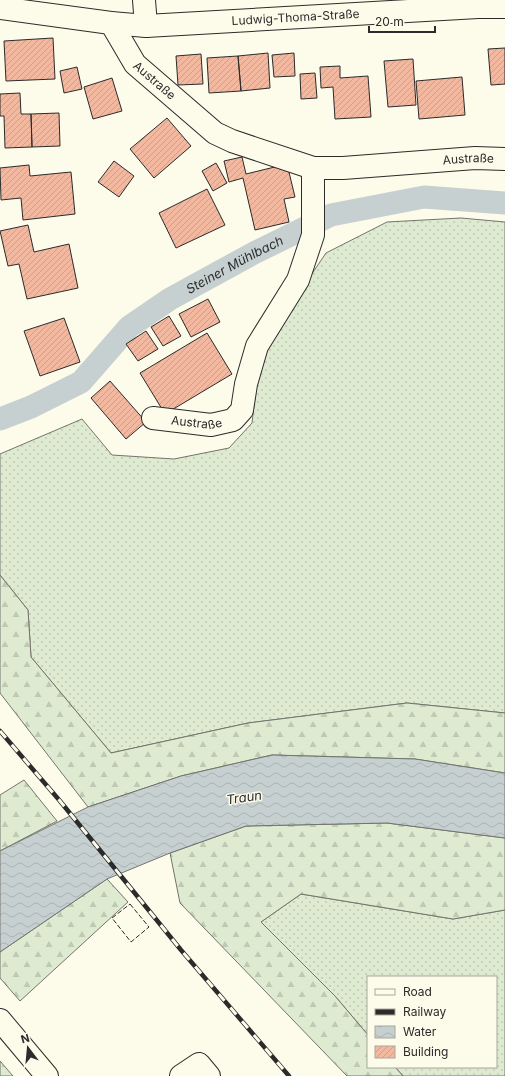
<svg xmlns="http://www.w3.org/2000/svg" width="505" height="1076" font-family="Inter,sans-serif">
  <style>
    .grass { fill: url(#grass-dots); stroke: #74746e }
    .forest { fill: url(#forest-firs); stroke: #74746e }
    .water { fill: url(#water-waves); stroke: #74746e }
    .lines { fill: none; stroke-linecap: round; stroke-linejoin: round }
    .canal { stroke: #c7d0d0; stroke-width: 23 }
    .building { fill: url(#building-hatch); stroke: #2b2b2b }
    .minor-casing { stroke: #2b2b2b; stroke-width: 24 }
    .major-casing { stroke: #2b2b2b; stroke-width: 24 }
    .minor { stroke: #fdfbea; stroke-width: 22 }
    .major { stroke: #fdfbea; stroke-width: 22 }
    .rail-casing { stroke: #2b2b2b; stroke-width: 4.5 }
    .rail { stroke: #fdfbea; stroke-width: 3; stroke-dasharray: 9; stroke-linecap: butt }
    .fence { stroke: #2b2b2b; stroke-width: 1; stroke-dasharray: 5 2; stroke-linecap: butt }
    .labels { text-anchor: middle; stroke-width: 3; stroke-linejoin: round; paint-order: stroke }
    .street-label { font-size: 12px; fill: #2b2b2b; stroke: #fdfbea }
    .water-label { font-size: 13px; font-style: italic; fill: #2b2b2b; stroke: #fdfbea }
  </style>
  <defs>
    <pattern id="grass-dots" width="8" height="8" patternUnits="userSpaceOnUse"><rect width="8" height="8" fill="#deebd1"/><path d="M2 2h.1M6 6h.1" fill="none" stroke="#bfcab4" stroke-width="1.8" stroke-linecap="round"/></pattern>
    <pattern id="forest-firs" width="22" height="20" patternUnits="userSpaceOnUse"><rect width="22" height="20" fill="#deebd1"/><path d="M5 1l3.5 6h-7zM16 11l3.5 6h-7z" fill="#bfcab4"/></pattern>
    <pattern id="water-waves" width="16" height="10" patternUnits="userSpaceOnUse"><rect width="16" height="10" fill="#c7d0d0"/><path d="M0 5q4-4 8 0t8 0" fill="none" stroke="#abb3b3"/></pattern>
    <pattern id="building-hatch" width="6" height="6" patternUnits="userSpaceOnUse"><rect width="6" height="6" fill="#f2b8a0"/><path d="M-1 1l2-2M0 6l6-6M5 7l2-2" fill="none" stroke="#d09e8a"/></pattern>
  </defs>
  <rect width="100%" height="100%" fill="#fdfbea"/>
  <path class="grass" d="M461 218 505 222V713L407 703 248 723 111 753 31 657 28 610 0 575V454L82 419 112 455 174 459 229 448 252 423 258 371 274 330 326 253 387 222Z
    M301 894 453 919 505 910V1076H403L395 1067H496V977H368V1035L335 996 261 922Z"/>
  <path class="forest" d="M0 575 28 610 31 657 111 753 248 723 407 703 505 713V773L415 759 272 755 181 776 88 807 0 693Z
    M24 780 57 821 0 851V795Z
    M387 823 505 838V910L453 919 301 894 261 922 335 996 368 1035V1067H395L403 1076H347L180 903 170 853 246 826Z
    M107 879 128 902 20 1001 0 978V952Z
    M0 1061 13 1076H0Z"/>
  <path class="water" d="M272 755 415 759 505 773V838L387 823 246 826 170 853 107 879 0 952V851L88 807 181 776Z"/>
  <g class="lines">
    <path class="canal" id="s1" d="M0 419 31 407 81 382 129 327 170 299 254 253 331 215 424 197 505 203"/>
  </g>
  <path class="building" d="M53 38 55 79 6 81 4 41Z
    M505 48V84L491 85 488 49Z
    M268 53 270 88 241 91 238 56Z
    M294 53 295 76 274 77 272 55Z
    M201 54 203 84 178 85 176 56Z
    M238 56 241 91 209 93 207 58Z
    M413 59 416 105 388 107 384 61Z
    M340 66V78L368 76 371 117 335 119 333 87 321 88 320 67Z
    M77 67 82 89 64 93 60 71Z
    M315 73 317 98 301 99 300 74Z
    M462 77 465 115 419 119 416 81Z
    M112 78 122 111 93 119 84 87Z
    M20 93 21 114H31L32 147 5 148 4 116H0V94Z
    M59 113 60 146 32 147 31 114Z
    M167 118 191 146 154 178 130 149Z
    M242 157 246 174 287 164 295 197 284 199 289 222 255 230 243 178 229 182 224 161Z
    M114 161 134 176 119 197 98 182Z
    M216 163 227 183 213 191 202 171Z
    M29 165 30 176 71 172 75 214 23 220 21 198 1 200 0 168Z
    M207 189 225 225 176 248 159 213Z
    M28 225 34 252 69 244 78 288 27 299 19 264 8 266 0 231Z
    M208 299 220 322 191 337 179 314Z
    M169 316 181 336 163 346 151 327Z
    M64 318 80 362 40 376 24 331Z
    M146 331 158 349 138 361 126 344Z
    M207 333 232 374 165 414 140 373Z
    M110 381 146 422 126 439 91 398Z"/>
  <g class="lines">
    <g class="minor-casing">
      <g id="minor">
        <path d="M144 0 146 26"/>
        <path id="s2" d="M0 8 111 23 146 26 478 7H505"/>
        <path id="s3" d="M111 23 135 64 215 133 232 141 313 168H343L475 158 505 159"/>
        <path id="s4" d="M153 418 211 425 233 420 242 410 246 384 257 346 298 280 313 235V168"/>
        <path d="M181 1076 199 1064 209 1076"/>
      </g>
    </g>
    <g class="major-casing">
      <path id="major" d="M0 1020 47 1076"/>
    </g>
    <use href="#minor" class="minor"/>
    <use href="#major" class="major"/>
    <g class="rail-casing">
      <path id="rail" d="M0 731 60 801 181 950 289 1076"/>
    </g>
    <use href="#rail" class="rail"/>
    <path class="fence" d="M130 904 149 927 131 942 112 918Z"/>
  </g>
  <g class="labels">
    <g class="street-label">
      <text dy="4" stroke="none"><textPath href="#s2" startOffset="297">Ludwig-Thoma-Straße</textPath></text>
      <text dy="4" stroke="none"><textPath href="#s3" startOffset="73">Austraße</textPath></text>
      <text dy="4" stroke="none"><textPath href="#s3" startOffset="413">Austraße</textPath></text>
      <text dy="4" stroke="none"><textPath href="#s4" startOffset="44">Austraße</textPath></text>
    </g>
    <g class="water-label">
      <text dy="5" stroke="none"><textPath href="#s1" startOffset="285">Steiner Mühlbach</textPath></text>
      <text transform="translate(244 797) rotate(-8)" y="5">Traun</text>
    </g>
  </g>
  <rect x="367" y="976" width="130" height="92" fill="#fdfbea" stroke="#a9a89e"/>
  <rect x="375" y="989" width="20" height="6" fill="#fdfbea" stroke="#a9a89e"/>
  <text x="403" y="996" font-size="12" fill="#2b2b2b">Road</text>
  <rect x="375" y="1009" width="20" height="6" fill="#2b2b2b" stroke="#a9a89e"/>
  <text x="403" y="1016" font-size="12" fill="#2b2b2b">Railway</text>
  <rect x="375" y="1026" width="20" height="12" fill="url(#water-waves)" stroke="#a9a89e"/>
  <text x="403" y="1036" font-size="12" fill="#2b2b2b">Water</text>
  <rect x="375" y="1046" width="20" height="12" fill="url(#building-hatch)" stroke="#a9a89e"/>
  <text x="403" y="1056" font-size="12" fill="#2b2b2b">Building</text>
  <g transform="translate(28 1048) rotate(344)" stroke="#fdfbea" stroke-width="3" paint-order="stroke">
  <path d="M0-3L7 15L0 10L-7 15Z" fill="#2b2b2b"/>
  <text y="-6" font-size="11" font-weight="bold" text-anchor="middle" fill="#2b2b2b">N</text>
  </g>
  <path d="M369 26v6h66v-6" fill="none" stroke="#2b2b2b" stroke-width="2"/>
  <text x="375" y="26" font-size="12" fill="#2b2b2b" stroke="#fdfbea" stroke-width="3" paint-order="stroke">20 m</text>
</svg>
